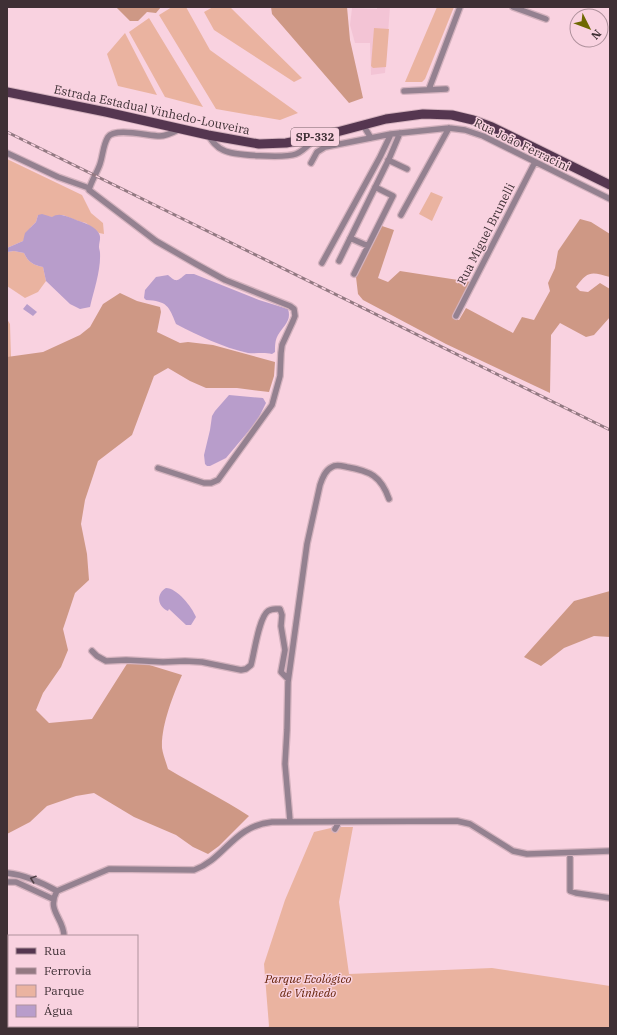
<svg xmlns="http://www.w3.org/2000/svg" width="617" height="1035" font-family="'IBM Plex Serif',serif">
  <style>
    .built { fill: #f3c4d5 }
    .green { fill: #eab3a0 }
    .forest { fill: #ce9885 }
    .water { fill: #b89dcb }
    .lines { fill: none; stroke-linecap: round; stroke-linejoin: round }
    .minor-casing { stroke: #d4b2be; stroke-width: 8 }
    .primary-casing { stroke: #d4b2be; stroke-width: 11 }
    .minor { stroke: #948190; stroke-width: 5.5 }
    .primary { stroke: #553650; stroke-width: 9 }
    .rail-casing { stroke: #937982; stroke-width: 3 }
    .rail { stroke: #f9d2e0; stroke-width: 1.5; stroke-dasharray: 4.5; stroke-linecap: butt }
    .oneway { stroke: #504047 }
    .labels { text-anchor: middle; stroke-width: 3; stroke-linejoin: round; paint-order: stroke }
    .shield { fill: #f9d2e0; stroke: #776168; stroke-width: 1 }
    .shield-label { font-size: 11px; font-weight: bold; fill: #3f3035 }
    .street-label { font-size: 12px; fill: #3f3035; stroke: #f9d2e0 }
    .park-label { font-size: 12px; font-style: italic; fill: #66240a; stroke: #f9d2e0 }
  </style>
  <rect width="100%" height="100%" fill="#f9d2e0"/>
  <path class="built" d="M377 7H390L385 73 371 75 370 43H355L350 25 352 8 377 9Z"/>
  <path class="green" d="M172 7H186L210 50 298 113 280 120 216 109 159 15Z
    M213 7H230L302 78 294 82 214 30 204 12Z
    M437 7H454L425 79 422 82H405Z
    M149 18 203 107 165 97 129 32Z
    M374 28 389 29 386 67 373 68 371 66Z
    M125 33 157 95 118 86 107 54Z
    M7 159 82 195 91 213 103 223 104 234 99 233 86 223 78 221 63 215 52 217 38 215 36 222 31 227 23 241 7 248Z
    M431 192 443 197 432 221 419 214Z
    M14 251 24 253C28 262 33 265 43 267L46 281 38 292 25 298 7 286V252Z
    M7 319 10 324 11 357H7Z
    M335 827H353L339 902 349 974 492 968 610 986V1028H268L269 1026 264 964 285 900 314 832Z"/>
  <path class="forest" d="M116 7H161L156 13 147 12 138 21H130Z
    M271 7H347L350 40 363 98 349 103 272 14Z
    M580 219 591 222 610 234V277C592 272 588 270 576 287L580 291 588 292 600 283 610 289V317L594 335 586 337 560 323 551 335 550 393 446 344 363 300 358 294 356 277 382 226 394 230 378 278 388 282 400 271 471 282 452 317 459 320 466 308 513 333 522 317 534 320 550 291 548 283 555 268 558 251Z
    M120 293 137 301 160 307 161 312 157 332 180 343 188 342 213 345 275 362 274 376 269 392 237 388H206L190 381 168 368 154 376 132 435 98 461 85 500 81 524 87 554 89 580 75 593 63 629 68 650 61 667 43 693 36 710 49 723 92 719 130 659 182 675C173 695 161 726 162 748 163 755 166 762 168 769 195 785 223 799 249 816L219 846 208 854 193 847 176 835 134 817 94 793 76 796 47 806 30 822 7 834V357L43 352 80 335 90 327 103 304Z
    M610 591V637L594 636 564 648 541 666 524 657 574 601Z"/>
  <path class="water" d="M42 214 52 217C59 212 66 216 74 219 83 223 92 224 98 232 102 237 99 241 99 247 99 249 100 251 100 253 101 270 94 290 90 307L80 309 70 304 46 281 43 267C33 265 28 262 24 253L14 251 7 252V248L23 241 25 233 36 222 38 215Z
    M186 274H194L259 300 288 309C292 321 283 326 278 335 275 340 275 346 275 352L272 354C263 352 256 354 248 353 222 347 199 336 176 324 169 306 167 301 146 300L144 298 145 290 156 277 168 275C177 283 177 281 186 274Z
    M27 304 37 312 33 316 23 309Z
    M229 395 263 398 266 403 257 421 226 458 210 466H207L205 464 204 455 210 430 212 416 215 411Z
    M166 588C177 588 192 607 196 617L191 625H186L169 609 168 611C157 606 156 594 166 588Z"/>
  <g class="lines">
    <g class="minor-casing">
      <path id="minor" d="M513 7 546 19
        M429 89 460 7
        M404 91 446 89
        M363 125 371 138
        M208 135C212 141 216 147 223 150 234 156 285 158 296 154 304 151 310 143 316 138
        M7 153 58 177 89 188
        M388 160 407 169
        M311 163 317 152 325 147 391 134 449 128 465 130 483 136 610 199
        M401 215 449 128
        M350 238 368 246
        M339 261 389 159 400 133
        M322 263 380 157 391 134
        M354 274 393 196 375 187
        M456 316 535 162
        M158 468 204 483H211L218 480 272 405 280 376 281 353 282 345 293 321 295 316 294 309 290 306 225 280 196 264 156 241 89 190C91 181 97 173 100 164 103 155 103 145 108 137 115 127 148 136 160 136 167 136 174 132 180 129
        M92 651 97 656 106 661 126 660 163 662 185 661 202 662 241 670 246 669 251 665C254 654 259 617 268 611 272 608 275 609 280 609L282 615 281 626 285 650 281 672 288 679
        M290 821 285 764 287 730 288 682 307 544 320 485C322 479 325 470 332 467 336 464 342 466 347 467 370 471 381 476 389 499
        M335 829 339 822
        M570 853V891L576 893 610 898
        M7 873C25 875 41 882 57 891
        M7 882H16L53 899
        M57 891 109 869 194 870C225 859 233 826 272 822L457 821 470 824 513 851 527 854 610 851
        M57 891C46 911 64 918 64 936
        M7 1005H9
        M40 1028V1026"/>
    </g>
    <g class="primary-casing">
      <path id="primary" d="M7 92 106 112 208 135 259 144 286 143 318 137 386 119 423 114 452 115 473 120 492 127 610 185"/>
    </g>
    <use href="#minor" class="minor"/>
    <use href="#primary" class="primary"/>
    <g class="rail-casing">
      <path id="rail" d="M7 132 610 430"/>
    </g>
    <use href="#rail" class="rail"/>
  </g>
  <defs><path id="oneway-chevron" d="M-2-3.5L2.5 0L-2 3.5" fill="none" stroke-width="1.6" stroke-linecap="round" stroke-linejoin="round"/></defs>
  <use class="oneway" href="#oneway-chevron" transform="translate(33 879) rotate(-161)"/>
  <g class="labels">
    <rect class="shield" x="291" y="128" width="48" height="18" rx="3"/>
    <g class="shield-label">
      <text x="315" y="141">SP-332</text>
    </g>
    <g class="street-label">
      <text transform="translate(152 110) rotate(12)" y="4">Estrada Estadual Vinhedo-Louveira</text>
      <text transform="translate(522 145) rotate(26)" y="4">Rua João Ferracini</text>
      <text transform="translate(486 234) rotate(-63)" y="4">Rua Miguel Brunelli</text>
    </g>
    <g class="park-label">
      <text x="308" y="983">Parque Ecológico<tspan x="308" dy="14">de Vinhedo</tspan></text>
    </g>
  </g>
  <rect width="617" height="1035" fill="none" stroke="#3f3035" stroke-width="16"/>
  <rect x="8" y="935" width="130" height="92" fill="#f9d2e0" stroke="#af919c"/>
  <rect x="16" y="948" width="20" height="6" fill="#553650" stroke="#af919c"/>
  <text x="44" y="955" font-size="12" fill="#3f3035">Rua</text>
  <rect x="16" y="968" width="20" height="6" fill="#937982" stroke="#af919c"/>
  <text x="44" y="975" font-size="12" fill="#3f3035">Ferrovia</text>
  <rect x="16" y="985" width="20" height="12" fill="#eab3a0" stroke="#af919c"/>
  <text x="44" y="995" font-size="12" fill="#3f3035">Parque</text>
  <rect x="16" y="1005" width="20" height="12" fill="#b89dcb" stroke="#af919c"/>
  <text x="44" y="1015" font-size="12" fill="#3f3035">Água</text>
  <g transform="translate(589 28) rotate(132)"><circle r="19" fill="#f9d2e0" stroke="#af919c"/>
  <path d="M0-3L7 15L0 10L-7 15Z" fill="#6e6902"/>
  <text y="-6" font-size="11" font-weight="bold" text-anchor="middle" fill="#3f3035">N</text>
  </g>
</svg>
